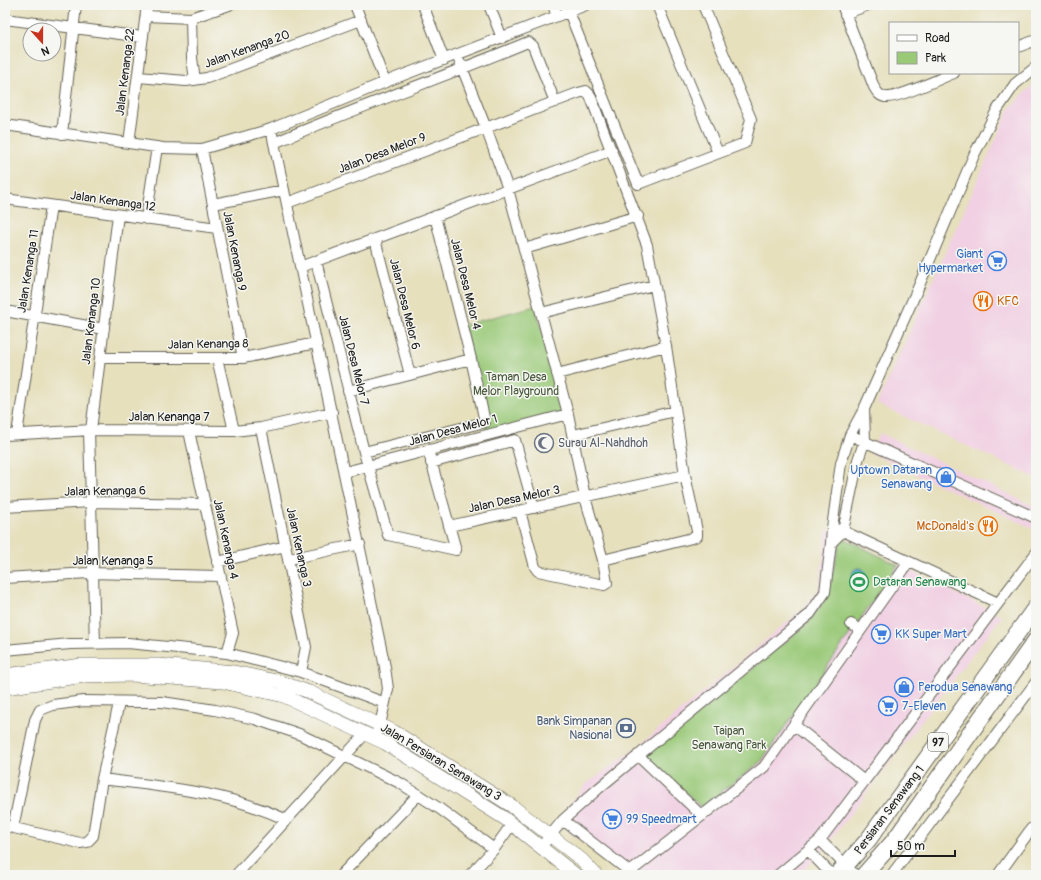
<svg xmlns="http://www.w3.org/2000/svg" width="1041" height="880" font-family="Pangolin,sans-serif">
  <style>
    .built { fill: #f1d0e3 }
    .green { fill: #9ac978; stroke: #5b724a }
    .water { fill: #4ba5c8; stroke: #346072 }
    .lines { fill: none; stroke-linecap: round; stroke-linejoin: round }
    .minor-casing { stroke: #636154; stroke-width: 12 }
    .tertiary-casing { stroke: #636154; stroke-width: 14 }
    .primary-casing { stroke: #636154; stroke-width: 18 }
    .minor { stroke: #fff; stroke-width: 10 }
    .tertiary { stroke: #fff; stroke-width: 13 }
    .primary { stroke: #fff; stroke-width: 16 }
    .labels { text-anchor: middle; stroke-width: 3; stroke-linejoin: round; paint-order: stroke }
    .shield { fill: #f6f6f2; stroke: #5d5d5c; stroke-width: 1 }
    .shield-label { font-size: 11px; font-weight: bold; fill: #1c1c1c }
    .street-label { font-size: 12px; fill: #1c1c1c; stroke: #f6f6f2 }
    .shop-label { font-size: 12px; fill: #366cbe; stroke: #f6f6f2; text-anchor: start }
    .food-label { font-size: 12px; fill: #c56008; stroke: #f6f6f2; text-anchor: start }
    .park-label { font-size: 12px; fill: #48593c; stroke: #f6f6f2 }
    .worship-label { font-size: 12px; fill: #5b616d; stroke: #f6f6f2; text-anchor: start }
    .leisure-label { font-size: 12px; fill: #27864d; stroke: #f6f6f2; text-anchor: start }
    .service-label { font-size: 12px; fill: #4e5e75; stroke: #f6f6f2; text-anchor: end }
  </style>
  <rect width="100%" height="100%" fill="#f6f6f2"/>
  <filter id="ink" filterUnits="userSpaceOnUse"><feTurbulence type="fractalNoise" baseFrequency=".025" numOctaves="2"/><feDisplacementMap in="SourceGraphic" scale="8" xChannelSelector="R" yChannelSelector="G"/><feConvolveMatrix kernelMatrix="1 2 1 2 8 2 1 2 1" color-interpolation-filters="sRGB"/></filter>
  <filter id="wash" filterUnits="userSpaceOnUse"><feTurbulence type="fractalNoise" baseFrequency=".012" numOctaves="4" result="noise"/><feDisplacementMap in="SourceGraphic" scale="16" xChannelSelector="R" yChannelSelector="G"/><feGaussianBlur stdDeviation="0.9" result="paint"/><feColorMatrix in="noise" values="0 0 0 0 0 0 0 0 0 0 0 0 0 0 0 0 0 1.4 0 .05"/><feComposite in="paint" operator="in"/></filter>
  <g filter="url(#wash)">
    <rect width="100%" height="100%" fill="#e6e0bd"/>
    <path class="built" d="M1036 82V478L877 404 1010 108 1032 85Z
      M880 433 1036 507V530L870 453Z
      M827 529 1002 616 817 858 797 875H625L556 821 586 784 631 752 804 608 819 588Z"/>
    <path class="green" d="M535 306 565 413 487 433 464 325Z
      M841 537 898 565 760 763 701 807 647 756 808 623 827 597Z"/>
    <path class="water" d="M852 575a7 7 0 1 1 14 0a7 7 0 1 1-14 0Z"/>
  </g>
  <g filter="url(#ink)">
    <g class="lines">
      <g class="minor-casing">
        <path id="minor" d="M355 5 385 82
          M423 5 444 60
          M489 5 502 38
          M553 5 557 16
          M657 5 718 153
          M842 5 874 87C877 92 879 96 885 97 897 99 941 78 954 73
          M569 12 638 184 745 143 751 119 703 5
          M845 14 868 5
          M146 16 191 18 229 5
          M191 18 192 58 195 80
          M5 19 143 37
          M1018 47 1036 40
          M457 55 486 128 508 189 568 414 585 497 603 560 607 583 604 585 538 571 535 567 520 511
          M138 77 186 81 207 78 361 20
          M5 125 163 148 202 149 271 129 393 79 586 5
          M271 129 385 667 388 689 380 725 374 738
          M62 134 76 5
          M129 143 147 5
          M274 143C358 107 444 77 528 42L533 46 555 102
          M202 149 243 358
          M5 199 217 228
          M287 203 578 93 586 91 590 95 647 245 666 346 685 475 697 531V536L692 538 603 560
          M213 204 284 190
          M146 219 157 147
          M375 239 410 375
          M524 249 638 216
          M316 261 364 452 388 535 456 550 428 450
          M300 267 612 150
          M5 311 104 329
          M541 313 654 285
          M100 358H243L316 343
          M217 358 234 431
          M557 374 666 346
          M348 391 471 359
          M261 428 306 647 301 672
          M89 430 95 644
          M91 430 118 215
          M189 431 233 633 227 653
          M17 434 51 206
          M5 435 91 430 234 431 261 428 332 412
          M573 435 675 411
          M850 435 1036 518
          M364 452 485 422 471 359 435 216
          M431 463 515 440 534 508
          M345 472 568 414
          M5 507 91 502 205 504
          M449 526 685 475
          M836 529 843 531 998 603
          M831 543 832 528 841 463 850 435 864 409 918 288 974 155 997 110 1015 84 1036 67
          M289 559 360 544
          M217 562 286 546
          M5 578 89 573 220 576
          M851 624 861 630
          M5 650 70 644 128 643 227 653 301 672 385 703
          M794 725 864 781
          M638 755 701 815
          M102 779C166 787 226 792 285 819
          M563 820 634 875
          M5 826 80 843 87 842 93 836 102 779 119 703
          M13 828 35 720 40 710 53 705 84 701 162 702 215 710 255 719 299 734 400 783 440 809 494 849
          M820 840 855 875
          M541 847 563 820 599 788 810 614 825 592 831 543 843 531 858 460 865 440 864 409
          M809 851 832 875
          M630 872 764 767 909 562
          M236 875 365 734
          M341 875 418 795
          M470 875 494 849 512 824
          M778 875 820 840 1036 553
          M895 875 893 873 1036 682
          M998 875 1031 829 1036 832"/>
      </g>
      <g class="tertiary-casing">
        <path id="tertiary" d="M5 675 82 665H159L234 672 281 682 309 692 393 731 512 806 582 860 596 875
          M5 688 84 676 132 675 223 682 284 696 385 743 504 818 576 875"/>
      </g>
      <g class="primary-casing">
        <path id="primary" d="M837 875 868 840 1036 607
          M864 875 894 841 1036 640"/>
      </g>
      <use href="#minor" class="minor"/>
      <use href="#tertiary" class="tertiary"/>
      <use href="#primary" class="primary"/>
    </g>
  </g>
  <defs>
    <g id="supermarket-ring" transform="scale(1)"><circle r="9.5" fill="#f6f6f2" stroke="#3f7fe0" stroke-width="1.5"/><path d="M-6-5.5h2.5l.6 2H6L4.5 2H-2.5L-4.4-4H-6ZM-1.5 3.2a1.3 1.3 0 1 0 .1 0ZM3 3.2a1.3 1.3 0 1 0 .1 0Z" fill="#3f7fe0"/></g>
    <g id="restaurant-ring" transform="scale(1)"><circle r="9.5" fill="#f6f6f2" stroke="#e8710a" stroke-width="1.5"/><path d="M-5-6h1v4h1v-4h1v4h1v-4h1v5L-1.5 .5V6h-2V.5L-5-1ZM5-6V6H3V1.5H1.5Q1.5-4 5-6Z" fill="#e8710a"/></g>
    <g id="mosque-ring" transform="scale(1)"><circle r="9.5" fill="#f6f6f2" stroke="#6b7280" stroke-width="1.5"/><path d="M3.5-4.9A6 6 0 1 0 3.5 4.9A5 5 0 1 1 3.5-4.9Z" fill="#6b7280"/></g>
    <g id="shop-ring" transform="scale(1)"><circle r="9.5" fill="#f6f6f2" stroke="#3f7fe0" stroke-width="1.5"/><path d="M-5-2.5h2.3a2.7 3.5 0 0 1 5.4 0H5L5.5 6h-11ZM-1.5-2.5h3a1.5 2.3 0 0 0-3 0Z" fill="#3f7fe0"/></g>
    <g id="stadium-ring" transform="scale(1)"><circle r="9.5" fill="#f6f6f2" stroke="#2e9e5b" stroke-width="1.5"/><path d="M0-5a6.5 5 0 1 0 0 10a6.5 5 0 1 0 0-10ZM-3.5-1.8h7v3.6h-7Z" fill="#2e9e5b"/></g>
    <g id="bank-ring" transform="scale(1)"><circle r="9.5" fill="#f6f6f2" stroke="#5c6f8a" stroke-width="1.5"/><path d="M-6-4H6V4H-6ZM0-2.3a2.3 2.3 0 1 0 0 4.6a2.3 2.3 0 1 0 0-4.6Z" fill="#5c6f8a"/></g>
  </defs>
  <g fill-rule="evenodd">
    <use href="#supermarket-ring" x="997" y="261"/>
    <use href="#restaurant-ring" x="983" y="301"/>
    <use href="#mosque-ring" x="544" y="443"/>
    <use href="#shop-ring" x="946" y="477"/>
    <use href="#restaurant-ring" x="988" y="526"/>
    <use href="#stadium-ring" x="859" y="582"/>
    <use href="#supermarket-ring" x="881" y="634"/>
    <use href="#shop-ring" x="904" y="687"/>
    <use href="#supermarket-ring" x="888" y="706"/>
    <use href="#bank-ring" x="626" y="728"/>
    <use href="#supermarket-ring" x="612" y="819"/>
  </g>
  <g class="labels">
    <rect class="shield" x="928" y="733" width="20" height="18" rx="3"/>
    <g class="shield-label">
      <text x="938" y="746">97</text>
    </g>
    <g class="street-label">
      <text transform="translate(247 49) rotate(-20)" y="4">Jalan Kenanga 20</text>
      <text transform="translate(125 72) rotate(-83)" y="4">Jalan Kenanga 22</text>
      <text transform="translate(382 153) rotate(-21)" y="4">Jalan Desa Melor 9</text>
      <text transform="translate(113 201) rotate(8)" y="4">Jalan Kenanga 12</text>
      <text transform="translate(235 251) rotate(79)" y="4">Jalan Kenanga 9</text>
      <text transform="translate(28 271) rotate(-81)" y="4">Jalan Kenanga 11</text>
      <text transform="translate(466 284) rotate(76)" y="4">Jalan Desa Melor 4</text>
      <text transform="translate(405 304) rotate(76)" y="4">Jalan Desa Melor 6</text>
      <text transform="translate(91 321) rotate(-83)" y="4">Jalan Kenanga 10</text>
      <text transform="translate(208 344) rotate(-1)" y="4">Jalan Kenanga 8</text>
      <text transform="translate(354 360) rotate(76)" y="4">Jalan Desa Melor 7</text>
      <text x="169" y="421">Jalan Kenanga 7</text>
      <text transform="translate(453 430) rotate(-15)" y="4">Jalan Desa Melor 1</text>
      <text transform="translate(105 491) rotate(-1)" y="4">Jalan Kenanga 6</text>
      <text transform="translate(514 499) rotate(-12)" y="4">Jalan Desa Melor 3</text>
      <text transform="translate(226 539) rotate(78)" y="4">Jalan Kenanga 4</text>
      <text transform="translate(299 547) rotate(78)" y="4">Jalan Kenanga 3</text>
      <text x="113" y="565">Jalan Kenanga 5</text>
      <text transform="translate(441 762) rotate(31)" y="4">Jalan Persiaran Senawang 3</text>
      <text transform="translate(889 810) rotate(-53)" y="4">Persiaran Senawang 1</text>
    </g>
    <g class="shop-label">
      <text x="983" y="258" text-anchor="end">Giant<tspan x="983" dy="14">Hypermarket</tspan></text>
      <text x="932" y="474" text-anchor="end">Uptown Dataran<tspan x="932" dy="14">Senawang</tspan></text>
      <text x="895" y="638">KK Super Mart</text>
      <text x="918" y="691">Perodua Senawang</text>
      <text x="902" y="710">7-Eleven</text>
      <text x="626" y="823">99 Speedmart</text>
    </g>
    <g class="food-label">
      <text x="997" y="305">KFC</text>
      <text x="974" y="530" text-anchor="end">McDonald's</text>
    </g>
    <g class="park-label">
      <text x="516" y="381">Taman Desa<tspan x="516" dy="14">Melor Playground</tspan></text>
      <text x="729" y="735">Taipan<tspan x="729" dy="14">Senawang Park</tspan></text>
    </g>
    <g class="worship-label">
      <text x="558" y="447">Surau Al-Nahdhoh</text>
    </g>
    <g class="leisure-label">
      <text x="873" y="586">Dataran Senawang</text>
    </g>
    <g class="service-label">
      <text x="612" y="725">Bank Simpanan<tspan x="612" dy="14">Nasional</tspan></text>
    </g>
  </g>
  <rect width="1041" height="880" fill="none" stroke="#f6f6f2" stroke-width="20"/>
  <rect x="889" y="22" width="130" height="52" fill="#f6f6f2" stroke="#9f9f9c"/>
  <rect x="897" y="35" width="20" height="6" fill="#ffffff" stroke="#9f9f9c"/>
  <text x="925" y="42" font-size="12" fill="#1c1c1c">Road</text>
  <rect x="897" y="52" width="20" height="12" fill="#9ac978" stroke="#9f9f9c"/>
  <text x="925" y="62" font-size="12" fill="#1c1c1c">Park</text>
  <g transform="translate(42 42) rotate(159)"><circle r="19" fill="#f6f6f2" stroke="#9f9f9c"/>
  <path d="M0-3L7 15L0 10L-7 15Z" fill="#c8321e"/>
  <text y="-6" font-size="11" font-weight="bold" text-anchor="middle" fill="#1c1c1c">N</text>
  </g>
  <path d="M891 850v6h64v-6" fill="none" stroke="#1c1c1c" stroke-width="2"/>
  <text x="897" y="850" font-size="12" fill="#1c1c1c" stroke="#f6f6f2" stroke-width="3" paint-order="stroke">50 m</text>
</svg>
